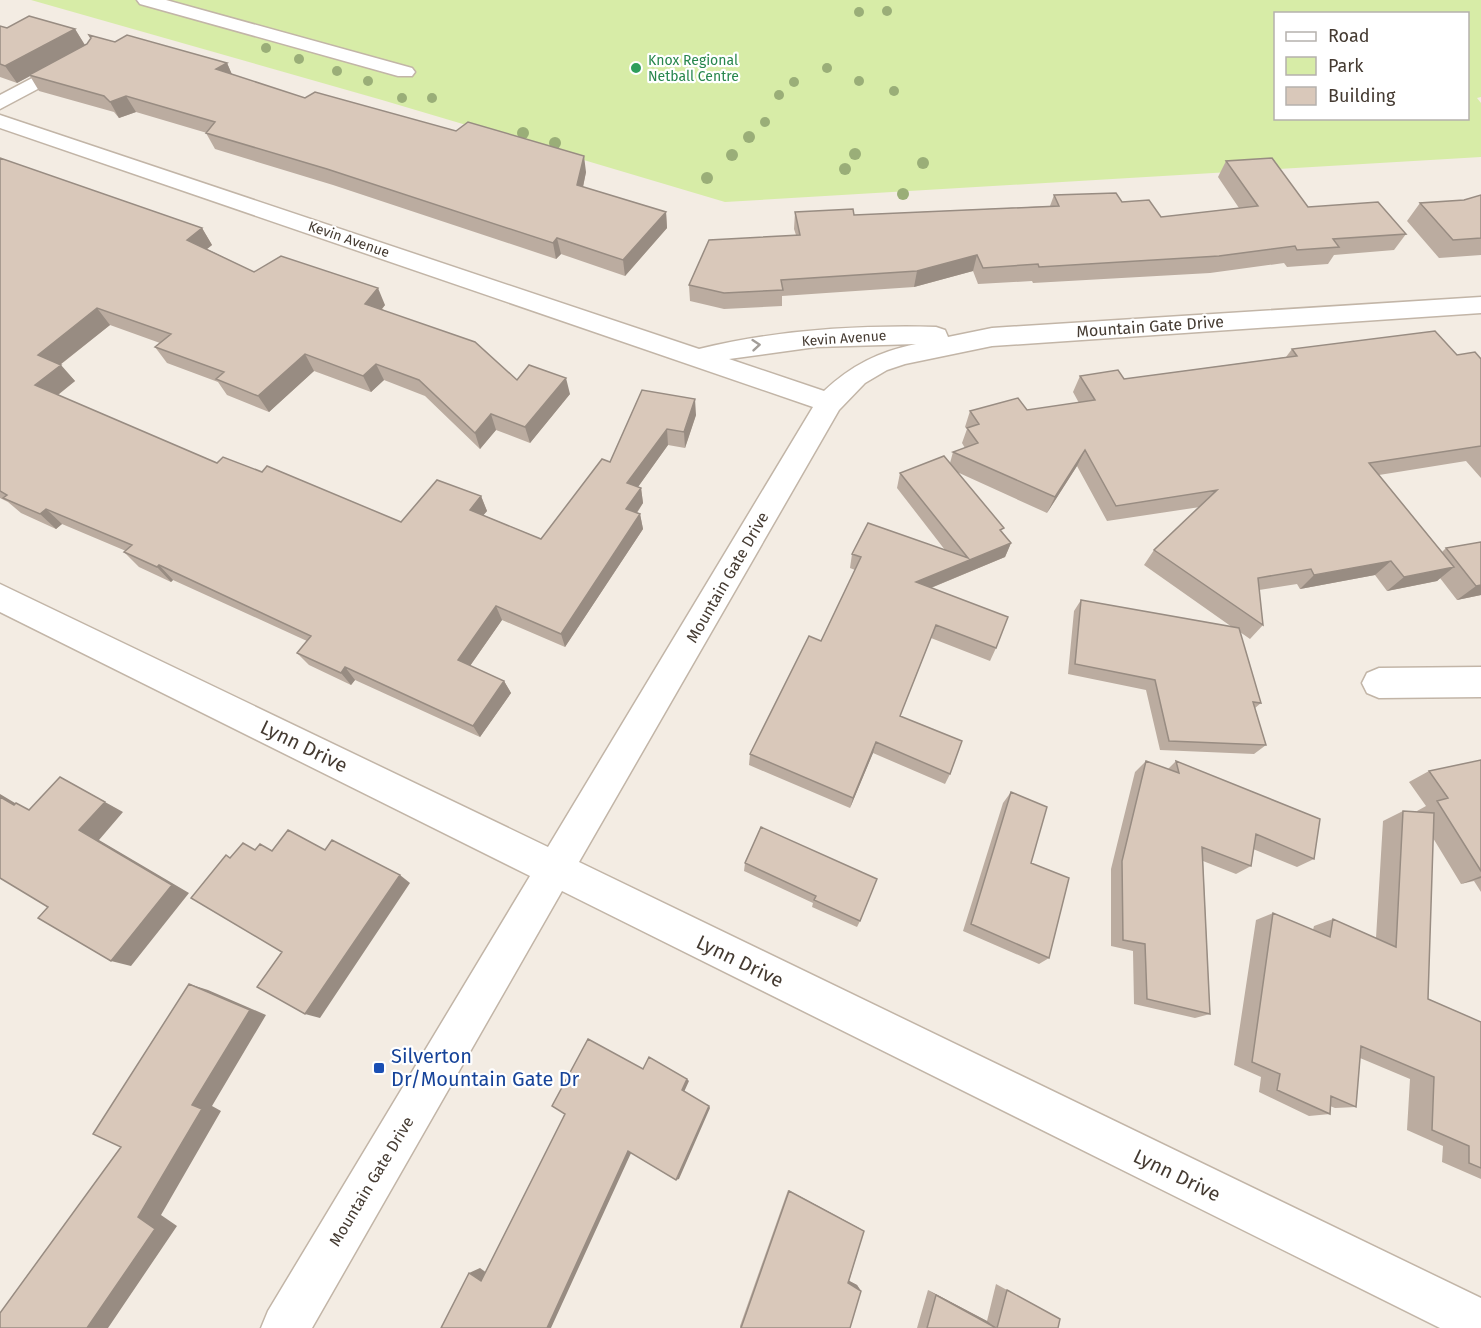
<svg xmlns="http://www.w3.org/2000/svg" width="1481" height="1328" font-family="'Fira Sans',sans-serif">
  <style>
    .green { fill: #d7eca7; fill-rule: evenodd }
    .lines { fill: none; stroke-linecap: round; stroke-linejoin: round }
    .minor-casing { stroke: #c2b5a7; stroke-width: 3 }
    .minor { fill: #fff; fill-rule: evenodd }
    .tree { fill: #9aae78 }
    .wall { fill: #bbaca0 }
    .shaded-wall { fill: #988c82 }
    .building { fill: #d9c8ba; stroke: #988c82; stroke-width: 1.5 }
    .oneway { stroke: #a29d98 }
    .leisure-dot { fill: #2e9e5b; stroke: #fff; stroke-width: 2 }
    .transit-dot { fill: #1a4fb4; stroke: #fff; stroke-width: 2 }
    .labels { text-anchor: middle; stroke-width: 4.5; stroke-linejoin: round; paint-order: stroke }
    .far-leisure-label { font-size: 14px; fill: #27864d; stroke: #fff; text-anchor: start }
    .far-street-label { font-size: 14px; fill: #453b32; stroke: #fff }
    .street-label { font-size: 16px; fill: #453b32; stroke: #fff }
    .near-street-label { font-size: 20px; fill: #453b32; stroke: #fff }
    .near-transit-label { font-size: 20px; fill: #164399; stroke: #fff; text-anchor: start }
  </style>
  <rect width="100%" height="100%" fill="#f3ece3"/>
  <path class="green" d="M31 0H1481V97L1477 98 1481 103V157L725 202 382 100ZM1276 14H1468V118H1276Z"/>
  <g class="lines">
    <g class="minor-casing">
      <path id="minor" d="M137 0H166L412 68 415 72 412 76H398L140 4Z
        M74 56 81 58 84 62 81 66 0 109V95Z
        M0 115 699 349C777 330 856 325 936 327L945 330 948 337 992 328 1481 297V313L992 346 905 364 887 370 865 383 839 410 579 862 1481 1298V1328H1440L562 891 312 1328H261L268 1311 530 876 0 612V584L548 847 813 407 0 128ZM916 344C878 352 852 365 824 391L729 359 816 347Z
        M1481 667V697L1379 698 1367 693 1362 683 1367 673 1379 668Z"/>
    </g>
    <use href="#minor" class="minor"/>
  </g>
  <g class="tree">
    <circle cx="887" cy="11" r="5"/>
    <circle cx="859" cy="12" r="5"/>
    <circle cx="266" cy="48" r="5"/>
    <circle cx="299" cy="59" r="5"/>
    <circle cx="827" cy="68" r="5"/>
    <circle cx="337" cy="71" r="5"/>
    <circle cx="368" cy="81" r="5"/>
    <circle cx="859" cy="81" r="5"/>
    <circle cx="794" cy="82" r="5"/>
    <circle cx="894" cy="91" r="5"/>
    <circle cx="779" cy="95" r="5"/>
    <circle cx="402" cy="98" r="5"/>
    <circle cx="432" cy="98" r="5"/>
    <circle cx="765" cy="122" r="5"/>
    <circle cx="523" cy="133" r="6"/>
    <circle cx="749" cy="137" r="6"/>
    <circle cx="555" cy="143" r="6"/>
    <circle cx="855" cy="154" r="6"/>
    <circle cx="732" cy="155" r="6"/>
    <circle cx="923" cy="163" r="6"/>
    <circle cx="845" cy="169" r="6"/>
    <circle cx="707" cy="178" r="6"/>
    <circle cx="903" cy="194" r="6"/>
  </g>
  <path class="wall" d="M0 26 7 28 75 29 85 45 115 42 227 63 232 75 305 98 586 172 583 187 666 212 667 228 625 276 561 254 556 259 333 185 215 149 206 133H207L136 112 119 118 114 112 39 91 30 76 17 83 0 77Z
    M0 158 202 228 212 245 207 249 254 272 385 305 382 309 517 380 570 394 530 443 496 430 480 449 425 396 384 380 371 392 314 371 269 412 227 395 218 382 167 363 155 347 160 343 110 325 60 365 75 381 58 395 217 463 262 472 401 522 481 496 487 511 483 515 541 539 610 462 642 390 696 415 685 448 668 445 638 487 641 488 643 503 637 513 640 514 643 529 565 647 502 620 470 666 504 681 511 693 480 737 355 680 351 685 309 665 297 653 307 641 173 580 171 582 139 567 124 552 126 551 62 524 56 529 21 513 8 502 0 498Z
    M1226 161 1308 207 1406 234 1394 250 1334 255 1328 264 1287 267 1284 263 1210 273 1033 283 1032 281 978 284 973 271 914 287 782 296V306L724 309 690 301 689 285 796 235 794 229 795 212 854 215 1050 206 1054 195 1122 202 1161 217 1239 208 1218 177Z
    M1481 195V255L1439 258 1407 221 1420 203 1464 200Z
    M1292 349 1457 355 1481 359V478L1466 461 1379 475 1442 552 1446 548 1481 542V595L1457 600 1440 578 1437 581 1387 591 1375 575 1300 589 1297 584 1259 590 1263 625 1250 639 1240 632 1261 703 1255 708 1266 745 1254 754 1160 750 1146 690 1068 674 1074 611 1081 600 1232 627 1144 565 1154 550 1200 507 1107 521 1077 466 1047 513 957 472 1011 543 1005 557 931 588 996 648 990 661 931 638 900 716 950 774 945 784 873 753 850 808 749 765 750 754 821 641 855 570 850 568 852 554 945 550 897 488 900 473 950 463 953 452 965 448 962 443 967 429 965 427 970 411 1027 410 1079 403 1073 392 1080 376 1124 379 1286 357Z
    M1481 760V892L1474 881 1461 884 1433 838 1428 999 1481 1022V1179L1442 1162 1443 1146 1407 1130 1410 1079 1360 1058 1356 1107 1335 1108 1330 1106V1114L1309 1116 1259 1092 1261 1077 1234 1065 1256 920 1273 913 1313 930 1314 926 1333 919 1376 938 1383 821 1403 811 1417 812V811L1426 806 1409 782 1429 771Z
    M1146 761 1168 769 1176 761 1314 859 1297 867 1253 849 1251 866 1236 874 1203 861 1210 1014 1195 1018 1134 1004 1133 951 1111 946V869L1135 772Z
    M1011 792 1049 958 1039 964 963 931 1003 803Z
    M761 827 860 921 857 927 812 907 813 903 744 871 745 863Z
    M788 1190 864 1231 849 1281 857 1285 861 1291 850 1328H740V1326Z
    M996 1284 1060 1319 1058 1328H917L928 1290 987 1321Z"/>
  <path class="shaded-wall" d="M75 29 86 47 29 75 30 76 17 83 5 66Z
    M227 63 234 79 216 69Z
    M126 96 136 112 119 118 110 102Z
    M584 156 586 172 580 201 577 185Z
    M666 212 667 228 625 276 623 260Z
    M202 228 212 245 198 256 187 240Z
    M557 238 561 254 556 259 553 243Z
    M977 255 973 271 914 287 917 271Z
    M378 288 385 305 373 320 365 304Z
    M97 308 110 325 52 371 38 355Z
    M305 354 314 371 269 412 258 396Z
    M376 364 384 380 371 392 363 376Z
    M61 365 75 381 50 401 35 385Z
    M566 378 570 394 530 443 525 427Z
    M695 399 696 415 685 448 684 432Z
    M491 414 496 430 480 449 475 433Z
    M667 429 668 445 630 498 627 483Z
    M1085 450 1077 466 1047 513 1055 497Z
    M641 488 643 503 629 524 626 509Z
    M481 496 487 511 476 524 470 510Z
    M46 509 62 524 56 529 40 514Z
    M640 514 643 529 565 647 561 634Z
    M1011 543 1005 557 911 596 916 582Z
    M1391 561 1375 575 1300 589 1314 575Z
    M159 565 173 580 171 582 157 567Z
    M1454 567 1437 581 1387 591 1404 577Z
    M1481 585V595L1457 600 1476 586Z
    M496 606 502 620 465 673 458 660Z
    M345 667 355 680 351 685 341 673Z
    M504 681 511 693 480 737 473 726Z
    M876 742 873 753 850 808 853 798Z
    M60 777 123 812 99 840 189 893 131 966 111 961 79 830Z
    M0 794 35 815 14 805 0 797Z
    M400 875 410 883 320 1018 305 1014Z
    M1481 876V878L1461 884Z
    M189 984 208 990 266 1015 212 1106 221 1111 161 1215 177 1226 108 1328H87L138 1217 192 1105Z
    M687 1079 689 1081 684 1092 682 1090Z
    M709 1106 710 1108 679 1179 676 1180Z
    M628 1151H632L551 1328H547Z
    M788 1190 859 1228 864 1231 789 1191Z
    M480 1268 491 1276 481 1281 469 1273Z
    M844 1278 857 1285 861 1291 848 1283Z
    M928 1290 987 1321 996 1328 936 1295Z"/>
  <path class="building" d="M29 16 75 29 5 66 0 64V26L7 28Z
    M89 35 115 42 127 35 227 63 216 69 305 98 315 92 456 131 468 122 584 156 577 185 666 212 623 260 557 238 553 243 327 169 206 133 215 122 126 96 110 102 104 96 29 75 87 44 91 38Z
    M0 158 202 228 187 240 254 272 281 256 378 288 365 304 475 342 517 380 529 365 566 378 525 427 491 414 475 433 419 380 376 364 363 376 305 354 258 396 216 379 224 372 155 347 171 334 97 308 38 355 61 365 35 385 217 463 223 457 262 472 267 466 401 522 437 480 481 496 470 510 541 539 602 459 610 462 642 390 695 399 684 432 667 429 627 483 641 488 626 509 640 514 561 634 496 606 458 660 504 681 473 726 345 667 341 673 297 653 311 636 159 565 157 567 124 552 132 545 46 509 40 514 3 498 7 495 0 491Z
    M1272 158 1308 207 1378 202 1406 234 1333 239 1339 247 1297 250 1295 246 1219 256 1039 267 1038 264 983 268 977 255 917 271 781 280 783 290 724 293 689 285 709 240 800 235 795 212 853 209 854 215 1059 206 1054 195 1116 193 1122 202 1149 200 1161 217 1258 206 1226 161Z
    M1481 195V238L1453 240 1420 203 1464 200Z
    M1435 331 1457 355 1475 352 1481 359V446L1369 463 1454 567 1404 577 1391 561 1314 575 1311 569 1258 578 1263 625 1154 550 1217 490 1116 506 1085 450 1055 497 953 452 978 443 967 428 979 424 970 411 1018 398 1027 410 1095 400 1080 376 1118 370 1124 379 1297 356 1292 349Z
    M944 456 1004 528 1000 530 1011 543 916 582 1008 617 996 648 936 625 900 716 962 741 950 774 876 742 853 798 750 754 809 636 821 641 861 557 852 554 868 523 968 558 900 473Z
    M1481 542V585L1476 586 1446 548Z
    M1081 600 1239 628 1261 703 1253 702 1266 745 1169 741 1155 680 1075 664Z
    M1481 760V871L1437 801 1448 798 1429 771Z
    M1146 761 1179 773 1176 761 1320 819 1314 859 1256 834 1251 866 1202 847 1210 1014 1147 999 1145 944 1123 940 1122 861Z
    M60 777 105 802 79 830 172 885 111 961 38 918 48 907 0 878V797L14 805 16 803 29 810Z
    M1011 792 1047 807 1031 863 1069 878 1049 958 971 924Z
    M1403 811 1434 813 1428 999 1481 1022V1168L1469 1163V1146L1432 1130 1434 1077 1361 1046 1356 1107 1331 1096 1330 1114 1277 1090 1280 1074 1252 1062 1273 913 1330 937 1333 919 1396 947Z
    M761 827 877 879 860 921 814 900 816 896 745 863Z
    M288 830 325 850 332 840 400 875 305 1014 257 987 282 952 191 898 226 855 230 858 243 843 255 850 260 844 272 851Z
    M189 984 250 1010 192 1105 202 1109 138 1217 155 1229 87 1328H0V1313L121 1147 93 1134Z
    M588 1039 643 1069 649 1057 687 1079 682 1090 709 1106 676 1180 628 1151 547 1328H441L469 1273 481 1281 565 1114 552 1106Z
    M789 1191 864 1231 848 1283 861 1291 850 1328H741Z
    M1007 1290 1060 1319 1058 1328H997Z
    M936 1295 996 1328H927Z"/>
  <defs><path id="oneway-chevron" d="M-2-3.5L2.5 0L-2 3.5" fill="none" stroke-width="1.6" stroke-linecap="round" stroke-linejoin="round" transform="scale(1.5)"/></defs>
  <use class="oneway" href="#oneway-chevron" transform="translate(756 345) rotate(-5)"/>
  <circle class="leisure-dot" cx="636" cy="68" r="6"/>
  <rect class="transit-dot" x="373" y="1062" width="12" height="12" rx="3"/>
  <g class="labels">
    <g class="far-leisure-label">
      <text x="648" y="65">Knox Regional<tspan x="648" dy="16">Netball Centre</tspan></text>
    </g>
    <g class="far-street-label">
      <text transform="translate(349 239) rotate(19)" y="5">Kevin Avenue</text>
      <text transform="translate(844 338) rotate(-4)" y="5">Kevin Avenue</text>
    </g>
    <g class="street-label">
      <text transform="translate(1150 326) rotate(-4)" y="6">Mountain Gate Drive</text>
      <text transform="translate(727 577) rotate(-60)" y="6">Mountain Gate Drive</text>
      <text transform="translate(371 1181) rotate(-59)" y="6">Mountain Gate Drive</text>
    </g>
    <g class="near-street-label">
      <text transform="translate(304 746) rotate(26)" y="7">Lynn Drive</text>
      <text transform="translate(740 961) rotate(26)" y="7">Lynn Drive</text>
      <text transform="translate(1177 1175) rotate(26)" y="7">Lynn Drive</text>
    </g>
    <g class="near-transit-label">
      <text x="391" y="1063">Silverton<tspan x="391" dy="23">Dr/Mountain Gate Dr</tspan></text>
    </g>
  </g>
  <rect x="1274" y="12" width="195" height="108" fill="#ffffff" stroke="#b5b1ad" stroke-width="1.5"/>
  <rect x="1286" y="32" width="30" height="9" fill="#ffffff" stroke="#b5b1ad" stroke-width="1.5"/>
  <text x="1328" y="42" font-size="18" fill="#453b32">Road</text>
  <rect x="1286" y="57" width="30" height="18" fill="#d7eca7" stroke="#b5b1ad" stroke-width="1.5"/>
  <text x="1328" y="72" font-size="18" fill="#453b32">Park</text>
  <rect x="1286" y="87" width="30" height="18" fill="#d9c8ba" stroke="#b5b1ad" stroke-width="1.5"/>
  <text x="1328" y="102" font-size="18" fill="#453b32">Building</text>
</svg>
